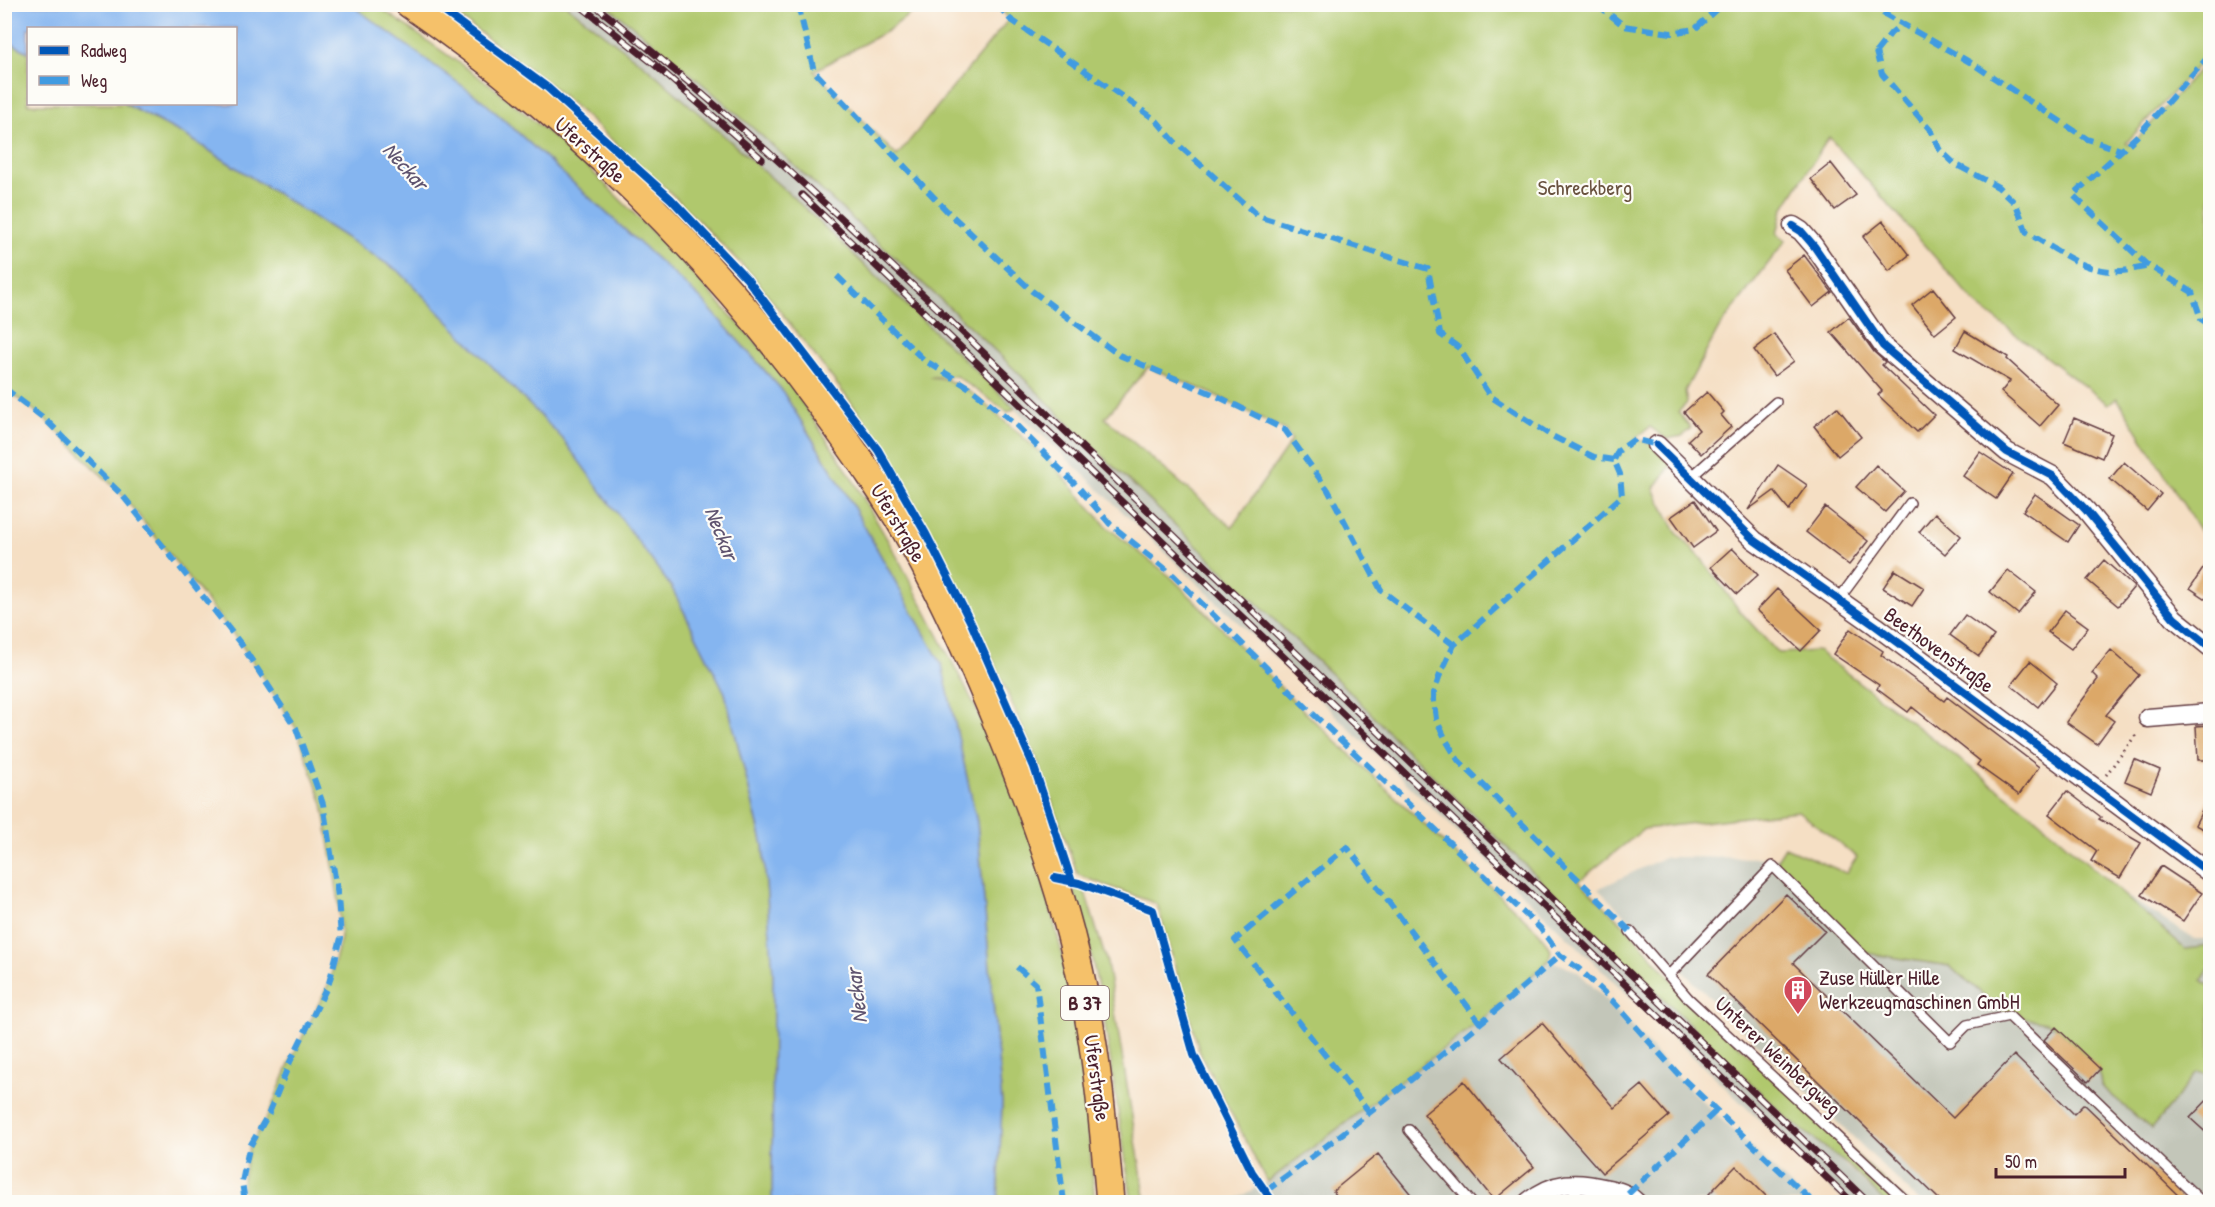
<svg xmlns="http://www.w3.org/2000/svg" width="2215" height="1207" font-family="'Patrick Hand',sans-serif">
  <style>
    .industrial { fill: #c3c6b9 }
    .green { fill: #b0c86d; stroke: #7d744c; stroke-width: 1.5; fill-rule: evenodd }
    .water { fill: #85b5f0; stroke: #686a8e; stroke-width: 1.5 }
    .building { fill: #dca867 }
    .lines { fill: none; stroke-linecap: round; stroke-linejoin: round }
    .lane-casing { stroke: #643c42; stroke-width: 12 }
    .street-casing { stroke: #643c42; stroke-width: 21 }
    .primary-casing { stroke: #643c42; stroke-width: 30 }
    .path { stroke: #643c42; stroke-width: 3; stroke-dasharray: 1.5 4.5; stroke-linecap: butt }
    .lane { stroke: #fff; stroke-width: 9 }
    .street { stroke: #fff; stroke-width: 18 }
    .primary { stroke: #f5c16b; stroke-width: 27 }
    .rail-casing { stroke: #4a1f2b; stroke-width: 7 }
    .rail { stroke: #fdfcf7; stroke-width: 4.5; stroke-dasharray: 14; stroke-linecap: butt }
    .quiet { stroke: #409be1; stroke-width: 6; stroke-dasharray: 12 6; stroke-linecap: butt }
    .cycleway-casing { stroke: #fdfcf7; stroke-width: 11 }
    .cycleway { stroke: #0057b8; stroke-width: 8 }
    .labels { text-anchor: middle; stroke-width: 4.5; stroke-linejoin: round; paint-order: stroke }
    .shield { fill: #fdfcf7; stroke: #806168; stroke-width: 1.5 }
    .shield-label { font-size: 20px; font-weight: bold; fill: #4a1f2b }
    .street-label { font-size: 21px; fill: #4a1f2b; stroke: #fdfcf7 }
    .park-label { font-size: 21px; fill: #69523f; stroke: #fdfcf7 }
    .poi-label { font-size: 21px; fill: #4a1f2b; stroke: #fdfcf7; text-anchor: start }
    .water-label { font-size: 22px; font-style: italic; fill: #5f5470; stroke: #fdfcf7 }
  </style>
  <rect width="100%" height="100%" fill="#fdfcf7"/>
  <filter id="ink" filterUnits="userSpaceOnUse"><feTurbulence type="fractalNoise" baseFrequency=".0167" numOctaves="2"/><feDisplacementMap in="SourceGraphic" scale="12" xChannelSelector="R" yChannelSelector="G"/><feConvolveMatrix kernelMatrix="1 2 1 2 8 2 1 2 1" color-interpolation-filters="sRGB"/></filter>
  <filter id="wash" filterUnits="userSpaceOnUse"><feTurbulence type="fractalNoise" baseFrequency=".008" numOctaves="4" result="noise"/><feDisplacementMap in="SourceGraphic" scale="24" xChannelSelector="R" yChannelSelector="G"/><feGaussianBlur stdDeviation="1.35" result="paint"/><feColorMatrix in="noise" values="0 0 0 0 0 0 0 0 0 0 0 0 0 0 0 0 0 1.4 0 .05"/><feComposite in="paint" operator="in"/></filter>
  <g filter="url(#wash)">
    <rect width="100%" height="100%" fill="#f5dfc4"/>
    <path class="industrial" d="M566 5H606L665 51 812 181 1017 371 1063 418 1356 698 1402 746 1788 1119 1838 1158 1884 1202H1845L795 199 649 69Z
      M1945 781 2194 939H2210V1202H1920L1598 889 1665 857 1790 858 1833 907Z
      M1549 960 1577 971 1608 1001 1677 1077 1808 1202H1230L1267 1182 1493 1012Z"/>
    <path class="green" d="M2206 4 2210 7V52L2126 143 2128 145 2139 137 2210 57V540L2200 531 2117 398 2108 404 1977 305 1829 137 1783 209 1777 234 1786 240 1719 328 1685 391 1687 403 1678 412 1691 428 1682 436 1667 439 1650 427 1635 439 1657 445 1674 461 1654 489 1676 532 1701 558 1739 610 1778 653 1818 651 2035 817 2185 949 2210 946V968L2202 980 2210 986V1075L2197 1072 2151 1129 2101 1086 2099 1069 2056 1027 2047 1022 2009 1016 1949 966 1859 952 1773 866 1785 847 1846 873 1857 857 1798 811 1644 829 1579 881 1630 931 1688 998 1907 1202H1885L1849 1166 1788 1119 1402 746 1356 698 1063 418C1002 355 937 296 872 237 786 157 699 77 606 5H922L887 31 814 71 897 156 1009 19 997 5ZM1148 367 1215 395 1285 430 1292 440 1232 527 1105 418Z
      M351 5H376L492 86 581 160 682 262 780 369 849 473 899 560 972 700 997 751 1035 848 1066 969 1084 1086 1095 1202H998L1002 1103 977 822 942 665 844 490 781 389 701 299 483 101Z
      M443 5H566L649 69 795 199 1015 408 1008 412 956 376 929 377 946 379 972 393 1047 458 1107 527 1171 577 1307 714 1540 933 1551 951 1549 960 1493 1011 1267 1182 1200 1053 1157 904 1078 875 1039 765 976 622 931 533 863 418 753 276 675 197 551 85Z
      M4 40 28 52V104H125L185 135 400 272 563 438 672 588 725 693 763 845 773 972 772 1202H245L242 1182 249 1148 269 1113 290 1062 329 983 341 938 338 896 323 804 296 728 241 644 123 496 45 419 5 388Z
      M1073 888 1084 889 1107 963 1146 1202H1132L1102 1005 1085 927Z"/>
    <path class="water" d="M4 5H351L483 101 701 299 781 389 844 490 942 665 977 822 1002 1103 998 1202H772L773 972 763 845 725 693 672 588 562 438 400 272 185 135 125 104H236V28H28V52L5 40Z"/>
    <g id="blocks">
      <path class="building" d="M1831 163 1856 195 1835 210 1811 179Z
        M1883 221 1909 255 1889 271 1863 237Z
        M1804 255 1832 292 1813 307 1785 270Z
        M1933 288 1956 317 1935 334 1912 305Z
        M1849 317 1874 352 1885 362 1882 365 1934 415 1917 432 1878 395 1882 391 1831 332Z
        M1965 331 2008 357 2007 359 2058 405 2040 426 2001 392 2010 381 1955 349Z
        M1774 334 1794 361 1774 376 1754 350Z
        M1707 392 1724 412 1721 415 1731 427 1701 454 1688 440 1699 430 1684 412Z
        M1837 407 1861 437 1838 456 1814 426Z
        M2074 418 2112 434 2102 458 2064 442Z
        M1980 452 2013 474 1996 499 1963 476Z
        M2124 462 2161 494 2147 511 2110 479Z
        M1778 465 1807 485 1789 510 1774 491 1748 510Z
        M1876 465 1904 491 1885 512 1856 487Z
        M2035 494 2079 525 2068 542 2023 511Z
        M1695 500 1716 531 1693 548 1671 517Z
        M1825 507 1868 541 1849 565 1806 532Z
        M1935 513 1961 536 1945 554 1919 532Z
        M1732 548 1758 575 1737 594 1711 567Z
        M2211 557V602L2190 588Z
        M2104 560 2134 587 2118 606 2087 580Z
        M1895 570 1924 588 1912 606 1883 588Z
        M2008 570 2036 592 2018 614 1990 592Z
        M1777 589 1821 630 1801 651 1757 610Z
        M2065 610 2088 627 2071 649 2048 632Z
        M1965 615 1994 636 1979 656 1950 635Z
        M1850 629 1883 651 1881 655 1944 701 1947 697 2039 767 2019 795 1977 765 1980 761 1912 707 1908 712 1877 689 1879 685 1833 654Z
        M2111 650 2139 675 2106 715 2114 721 2097 744 2066 722 2098 679 2092 673Z
        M2030 661 2057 683 2038 707 2011 685Z
        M2211 725V760H2198L2196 726Z
        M2134 759 2160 770 2151 792 2125 781Z
        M2067 791 2101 817 2099 819 2141 843 2120 878 2091 861 2097 851 2049 814Z
        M2211 793V833L2195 825Z
        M2161 866 2202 893 2183 921 2142 895Z
        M1786 894 1825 931 1793 963 1953 1118 2014 1055 2074 1114 2084 1104 2186 1203H1943L1708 974Z
        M1542 1023 1615 1108 1642 1085 1669 1116 1602 1173 1501 1058Z
        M2056 1027 2100 1069 2088 1082 2044 1040Z
        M1464 1081 1534 1167 1494 1200 1424 1114Z
        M2211 1096V1137L2190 1118Z
        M1378 1154 1418 1203H1342L1333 1191Z
        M1736 1166 1773 1203H1718L1709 1194Z"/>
    </g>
  </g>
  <g filter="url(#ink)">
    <use href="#blocks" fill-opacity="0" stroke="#643c42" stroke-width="1.5"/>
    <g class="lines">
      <g class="lane-casing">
        <path id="lane" d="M1690 478 1776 402
          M1839 599 1910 503
          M1630 931 1688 998 1907 1202
          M1669 975 1773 866 1950 1042 1967 1025 2009 1016 2202 1202
          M1409 1130 1471 1202"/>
      </g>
      <g class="street-casing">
        <path id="street" d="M1793 226 1801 231 1814 246 1883 346 2007 452 2053 476 2086 510 2174 618 2210 647
          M1657 445 1754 540 1876 626 2210 873
          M2148 718 2210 713
          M1528 1202C1555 1181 1576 1181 1608 1189 1620 1192 1627 1193 1636 1202"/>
      </g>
      <g class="primary-casing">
        <path id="primary" d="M409 4C569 114 711 254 825 411 856 454 887 497 913 544 948 607 977 673 1004 740 1032 809 1058 880 1075 952 1095 1034 1103 1119 1110 1202"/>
      </g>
      <path class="path" d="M2106 775 2138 732"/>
      <use href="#lane" class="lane"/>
      <use href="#street" class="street"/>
      <use href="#primary" class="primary"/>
      <g class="rail-casing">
        <path id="rail" d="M578 4 654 64 762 159
          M593 4C713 98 824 202 935 306L1868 1202
          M802 195 1852 1202"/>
      </g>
      <use href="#rail" class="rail"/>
      <path class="quiet" d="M798 4 814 71 946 210 1032 291 1119 355 1215 395 1285 430 1328 490 1381 590 1454 645
        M997 4 1010 19 1156 120 1174 141 1258 216 1428 269 1440 334 1459 348 1490 396 1550 435 1594 457 1614 460
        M1597 4 1624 26 1671 33 1695 29 1722 4
        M1867 4 1973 64 2087 139 2121 150
        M1876 52 1882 74 1932 132 1939 149 1955 164 1998 187 2016 204 2027 233C2054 247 2080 270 2112 271 2124 272 2138 268 2150 266
        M1876 52 1891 33 1902 24
        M2210 55 2137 136 2073 195 2146 264 2192 292 2201 319 2210 325
        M837 276 924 360 973 390 1013 422 1079 488 1110 524 1173 575 1310 711 1540 928 1560 955 1579 969 1610 998 1679 1075 1813 1202
        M4 388 45 419 123 496 241 644 296 728 323 804 338 896 341 938 329 983 290 1062 269 1113 249 1148 242 1182 245 1202
        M1630 931 1458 760 1446 740 1436 719 1433 696 1439 677 1454 645 1622 496 1620 474 1614 460 1618 451 1635 439 1657 445
        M1017 967 1036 984 1064 1202
        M1371 1114 1235 940 1347 847 1481 1024
        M1266 1191C1368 1116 1465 1038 1560 955
        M1628 1194 1716 1111"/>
      <g class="cycleway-casing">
        <path id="cycleway" d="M434 4 548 88 671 199 747 279 878 450 926 534 971 623 1034 767 1072 882
          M1793 226 1801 231 1814 246 1883 346 2007 452 2053 476 2086 510 2174 618 2210 647
          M1657 445 1754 540 1876 626 2210 873
          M1055 878 1079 883 1153 910 1194 1055 1252 1172 1273 1202"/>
      </g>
      <use href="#cycleway" class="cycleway"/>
    </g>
  </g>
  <defs>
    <g id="building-pin" transform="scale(1.5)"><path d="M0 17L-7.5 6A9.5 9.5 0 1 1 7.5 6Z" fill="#d1495b" stroke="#fdfcf7"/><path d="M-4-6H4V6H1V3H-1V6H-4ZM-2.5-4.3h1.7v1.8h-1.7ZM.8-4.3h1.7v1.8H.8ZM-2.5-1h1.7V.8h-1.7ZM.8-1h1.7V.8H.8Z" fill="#fff"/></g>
  </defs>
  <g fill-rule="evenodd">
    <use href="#building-pin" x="1798" y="990"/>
  </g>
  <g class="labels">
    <rect class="shield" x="1061" y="986" width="48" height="34" rx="4.5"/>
    <g class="shield-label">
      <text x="1085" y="1010">B 37</text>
    </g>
    <g class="street-label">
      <text transform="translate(590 150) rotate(42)" y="7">Uferstraße</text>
      <text transform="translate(898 523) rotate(59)" y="7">Uferstraße</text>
      <text transform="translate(1939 650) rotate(36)" y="7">Beethovenstraße</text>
      <text transform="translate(1778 1056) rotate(43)" y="7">Unterer Weinbergweg</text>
      <text transform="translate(1097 1078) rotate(82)" y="7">Uferstraße</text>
    </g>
    <g class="park-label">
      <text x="1585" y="195">Schreckberg</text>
    </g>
    <g class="poi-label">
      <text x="1819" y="985">Zuse Hüller Hille<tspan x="1819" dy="24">Werkzeugmaschinen GmbH</tspan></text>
    </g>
    <g class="water-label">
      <text transform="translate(406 166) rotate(48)" y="8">Neckar</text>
      <text transform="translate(722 533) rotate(68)" y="8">Neckar</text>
      <text transform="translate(856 996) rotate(-97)" y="8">Neckar</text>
    </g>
  </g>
  <rect width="2215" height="1207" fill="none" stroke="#fdfcf7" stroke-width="24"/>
  <rect x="27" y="27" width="210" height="78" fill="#fdfcf7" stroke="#b5a4a5" stroke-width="1.5"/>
  <rect x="39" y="46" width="30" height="9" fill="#0057b8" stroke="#b5a4a5" stroke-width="1.5"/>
  <text x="81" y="57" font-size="18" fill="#4a1f2b">Radweg</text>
  <rect x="39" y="76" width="30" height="9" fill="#409be1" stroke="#b5a4a5" stroke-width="1.5"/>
  <text x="81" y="87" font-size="18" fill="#4a1f2b">Weg</text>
  <path d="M1996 1168v9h129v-9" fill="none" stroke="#4a1f2b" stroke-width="3"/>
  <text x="2005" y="1168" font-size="18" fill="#4a1f2b" stroke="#fdfcf7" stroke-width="4.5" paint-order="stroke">50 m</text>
</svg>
